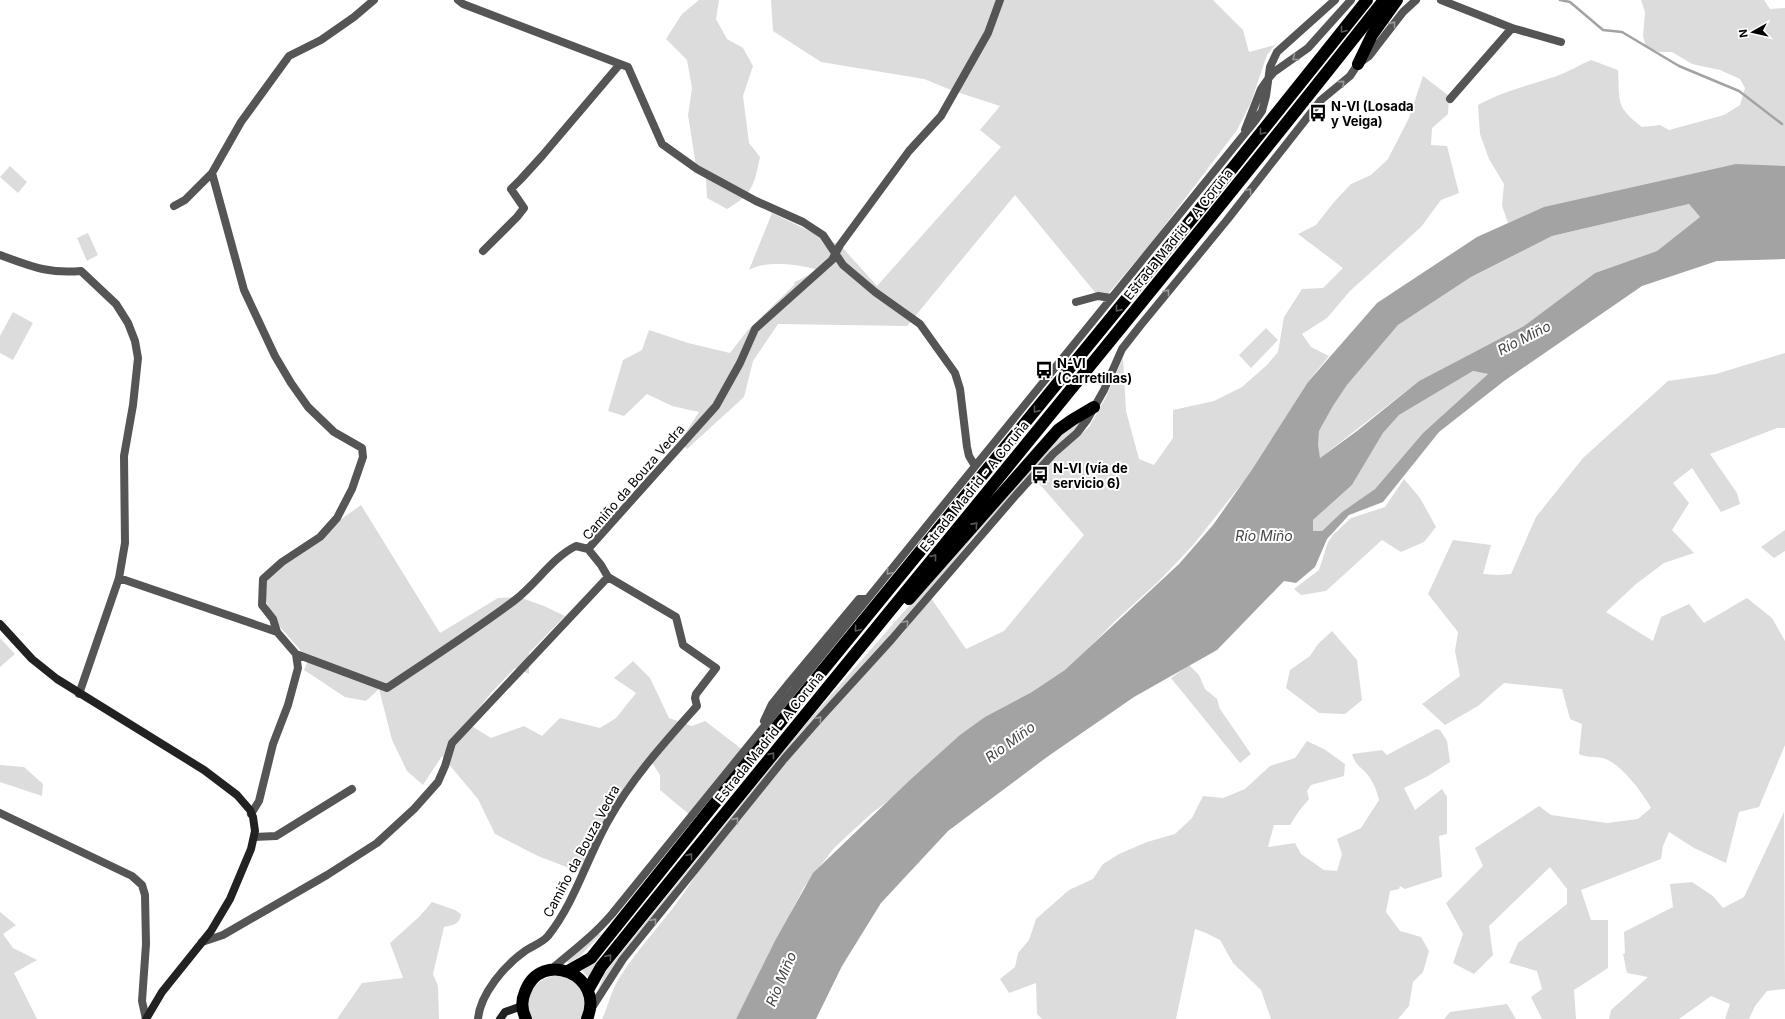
<svg xmlns="http://www.w3.org/2000/svg" width="1785" height="1019" font-family="Inter,sans-serif">
  <style>
    .green { fill: #dcdcdc }
    .water { fill: #a3a3a3; fill-rule: evenodd }
    .lines { fill: none; stroke-linecap: round; stroke-linejoin: round }
    .stream { stroke: #a3a3a3; stroke-width: 2.5 }
    .street { stroke: #555; stroke-width: 8 }
    .secondary { stroke: #222; stroke-width: 8 }
    .highway { stroke: #000; stroke-width: 12 }
    .oneway { stroke: #999 }
    .oneway2 { stroke: #595959 }
    .labels { text-anchor: middle; stroke-width: 4; stroke-linejoin: round; paint-order: stroke }
    .poi-label { font-size: 13px; font-weight: bold; fill: #000; stroke: #fff; text-anchor: start }
    .street-label { font-size: 13px; fill: #000; stroke: #fff }
    .water-label { font-size: 14px; font-style: italic; fill: #444; stroke: #fff }
  </style>
  <rect width="100%" height="100%" fill="#fff"/>
  <path class="green" d="M699 0H719L716 19 727 39 743 48 753 66 743 96 749 143 760 157C754 185 753 194 727 209L707 198 706 179 696 166 688 115 692 88 687 60 666 39 682 14Z
    M771 0H1213L1243 30 1249 52 1275 45 1267 55 1251 102 1237 130 1152 242 1102 301 1015 195 907 326 778 324 753 361 744 397 687 449 680 441 699 412 672 406 647 394 624 416 608 411 623 360 642 350 649 330 688 343 730 353 747 331 795 284 793 283 818 270C800 264 766 260 749 270L772 213 841 246 877 286 1001 147 980 130 1000 106 951 90 924 79 821 62 773 31Z
    M1641 0H1764L1770 9 1785 8V169L1518 219 1508 223 1502 206 1504 184 1489 159 1480 134 1478 105C1503 91 1530 85 1557 76 1568 72 1579 65 1591 60L1618 70C1620 103 1615 106 1642 127L1660 125 1669 130 1724 115 1740 105 1745 88 1740 79 1720 70 1692 64 1672 52H1659L1646 47 1643 36 1645 12Z
    M1423 76 1449 96 1448 114 1432 128 1431 145 1447 146 1459 193 1441 200 1421 227 1350 291 1327 318 1302 334 1311 347 1329 356 1310 379 1247 477 1194 544 1159 581 1114 622 1065 673 996 720 872 813 834 848 804 887 736 1019H602C609 1005 610 992 620 977 645 938 680 906 701 865L812 730 903 633 931 598 966 649 1004 631 1084 535 1036 480 1049 463 1089 427 1106 397 1123 358 1126 411 1139 459 1154 465 1173 438V410L1214 401 1242 387 1268 364 1278 352 1284 317 1302 289 1323 288 1343 268 1298 234 1316 225 1334 202 1351 184 1371 175 1388 159 1409 118Z
    M10 166 27 182 18 193 0 177Z
    M1689 204 1700 217 1657 251 1595 273 1524 326 1419 381 1320 458 1317 445 1319 431 1333 406 1347 385 1398 325 1471 277 1552 236Z
    M88 233 98 255 87 261 77 238Z
    M13 312 33 323 13 360 0 353V336Z
    M1266 328 1278 340 1251 368 1239 355Z
    M1785 353V428H1777L1710 454 1737 493 1740 504 1721 512 1692 468 1673 483 1689 503 1672 530 1694 553 1664 563 1636 584 1606 612 1653 641 1661 617 1689 604 1704 623 1747 598 1772 618 1785 641V745L1759 807 1739 812 1726 863 1694 848 1669 832 1663 846 1661 859 1581 890 1591 920H1608V968L1574 990 1576 1019H1542L1531 997 1542 989 1537 971 1509 963 1518 943 1567 904V889L1550 867 1489 926 1493 955 1474 974 1453 963 1463 934 1446 903 1483 866 1475 848 1539 806 1551 815 1607 823 1638 819 1651 808C1643 793 1619 761 1602 758 1593 756 1587 758 1579 754L1582 724 1570 719 1562 689 1504 683 1478 706 1445 725 1422 704 1460 676 1455 651 1458 632 1428 594 1453 540 1491 545 1483 574 1498 575 1511 574 1536 517 1583 458 1668 381 1716 374Z
    M1473 371 1488 374 1423 433 1375 489 1342 512 1322 531H1313V520L1352 485 1383 433 1399 415Z
    M1080 419 1081 422 1078 426 1025 479 970 541 912 612 803 731 676 886 602 988H599L604 974 619 955 809 720 1057 437Z
    M1404 479 1420 498 1436 527 1424 542 1401 552 1382 540 1326 591 1301 595 1294 589 1319 570 1328 542 1333 535 1351 518 1385 507Z
    M361 505 440 633 498 598 519 597 544 606 565 616 529 653V674L515 668 491 693 467 723 491 738 524 726 542 736 560 718 600 728 616 718 636 693 614 678 633 661 650 678 669 718 692 726 705 721 743 750 690 815 660 790V775L649 758 582 873 538 856 495 834 478 799 442 756 423 785 407 771 392 740 379 689 366 701 345 697 304 670 309 658 302 652 274 620 263 594 270 570Z
    M1785 530V551L1774 558 1761 547Z
    M1332 631 1357 660 1362 700 1345 714 1319 713 1286 688 1290 670 1310 656 1318 644Z
    M0 638 15 654 0 667Z
    M1189 665 1199 675 1205 689 1217 699 1220 709 1251 754 1240 763 1171 678Z
    M1436 729 1440 730 1447 741 1450 762 1428 776 1404 788 1415 810 1442 789 1447 797V834L1439 836 1442 877 1405 889 1400 886 1399 889 1390 891 1386 912 1400 931 1421 937 1429 951 1423 972 1413 982 1409 1006 1398 1019H1271L1261 990 1233 963 1220 940 1206 933 1195 929 1176 1019H1042L1037 1014 1036 983 1009 993 1000 979 1015 967 1018 953 1029 940 1036 919 1069 890 1093 879 1103 864 1119 854 1147 842 1175 834 1192 818 1203 796 1223 798 1245 789 1270 766 1295 758 1307 741 1324 749 1345 764 1344 776 1311 785 1307 791 1309 799 1299 811 1290 825H1274L1268 847 1295 843 1301 854 1324 870 1337 871 1342 854 1337 839 1361 828 1379 800C1377 791 1373 781 1367 774 1359 765 1356 766 1352 754L1382 750 1387 755Z
    M0 765 24 767 43 784 42 796 0 782Z
    M1784 812 1785 989 1767 991 1755 1006 1749 1019H1725L1730 1004 1711 996 1679 1019H1609L1611 1010 1648 977 1627 973 1623 954 1625 953 1624 932 1673 907 1670 884 1692 882 1713 896 1723 908 1744 897Z
    M432 902 455 910 461 914C460 924 454 925 444 927L433 974 438 986 439 1019H337L362 983 403 978 390 943 420 916Z
    M0 912 16 925 3 934 13 948 37 960 14 973 37 1019H0Z
    M599 933 601 935 579 957 569 963 566 961Z
    M600 957H601L589 978 582 971Z
    M556 975C578 979 595 997 581 1019H533C519 998 535 979 556 975Z
    M1507 1004 1516 1019H1444L1450 1012Z"/>
  <path class="water" d="M1736 164 1785 166V259L1717 261 1642 286 1504 381 1439 432 1383 502 1349 515 1327 539 1315 567 1296 583 1284 581 1217 650 1134 697 1047 757 948 831 881 903 842 966 816 1019H736L776 939 813 873 910 780 960 735 985 717 1032 692 1065 670 1179 564 1213 525 1251 471 1308 382 1377 303 1477 237 1544 207ZM1689 204 1700 217 1657 251 1595 273 1524 326 1419 381 1357 431 1320 458 1318 445 1319 431 1333 406 1347 385 1398 325 1471 277 1552 236ZM1473 371 1488 374 1423 433 1375 489 1342 512 1322 531H1313V520L1352 485 1383 433 1399 415Z"/>
  <g class="lines">
    <path class="stream" d="M1560 0 1570 2 1603 30 1622 32 1679 66 1739 91 1782 124"/>
    <path class="street" d="M458 0 463 4 628 67 662 144 697 169 756 201 803 222 823 235 843 265 875 292 920 324 955 373 960 389 967 447 969 456 975 466
      M1441 0 1512 28 1561 42
      M1450 99 1512 28
      M1245 130 1261 89 1268 79 1274 72 1308 48 1351 0
      M174 206 185 200 212 173
      M483 251 517 217 524 208 511 189 521 179 542 156 620 64
      M0 255C31 266 47 274 81 271L116 304 128 323 135 341 138 358 133 405 124 456 125 543 119 578 79 694
      M1076 302 1098 296 1111 298
      M119 578 277 632
      M296 654 387 688C430 659 474 631 515 600 536 584 553 557 576 546L588 549
      M764 721 772 704 789 683 859 599H867
      M0 813 132 876 142 885 145 895 146 944 142 1001 146 1019
      M251 814 259 801 273 744 288 705 298 668 296 654 277 632 273 619 262 605 263 579 282 562 320 537 337 518 352 489 363 457 362 448 334 432 308 407 291 383 275 356 244 290 212 173 241 122 289 56 321 40 354 17 374 0
      M254 837 276 836 352 789
      M202 942 223 935 327 875 377 843 414 809 438 782 445 766 452 743 608 577
      M550 970C572 952 593 936 612 914L1255 121 1262 111 1266 96 1270 67 1277 52 1335 0
      M591 1009 623 959 784 759 820 718 892 639 1016 495 1053 454 1077 433 1087 420 1104 390 1122 349 1140 326 1227 220 1321 100 1350 76 1358 64 1369 56 1403 12 1416 0
      M478 1019C480 994 505 965 525 951 532 946 542 943 548 936 575 902 587 858 608 821 632 778 665 742 697 706L695 698 696 694 716 668 683 645 676 617 608 577 601 565 588 549 716 406 740 363 755 329 832 260 840 245 909 151 941 116 988 33 1000 0"/>
    <path class="secondary" d="M0 624 32 659 57 679 204 770 237 795 250 810 253 817 255 831 251 849 230 899 211 931 162 992 146 1019
      M500 1019 505 1012 522 1006"/>
    <path class="highway" d="M1358 64 1372 35 1397 0
      M909 599 1058 430 1072 420 1094 407
      M568 971 591 958 747 763 1199 210 1367 0
      M588 990 601 967C860 644 1127 326 1384 0
      M526 1019C522 1011 521 1001 525 992 541 948 606 975 587 1019"/>
  </g>
  <defs><path id="oneway-chevron" d="M-2-3.5L2.5 0L-2 3.5" fill="none" stroke-width="1.6" stroke-linecap="round" stroke-linejoin="round"/></defs>
  <g class="oneway">
    <use href="#oneway-chevron" transform="translate(1393 24) rotate(-52)"/>
    <use href="#oneway-chevron" transform="translate(1295 58) rotate(144)"/>
    <use href="#oneway-chevron" transform="translate(1342 83) rotate(-42)"/>
    <use href="#oneway-chevron" transform="translate(1249 191) rotate(-53)"/>
    <use href="#oneway-chevron" transform="translate(1167 292) rotate(-51)"/>
    <use href="#oneway-chevron" transform="translate(889 572) rotate(130)"/>
    <use href="#oneway-chevron" transform="translate(906 623) rotate(-50)"/>
    <use href="#oneway-chevron" transform="translate(819 719) rotate(-49)"/>
    <use href="#oneway-chevron" transform="translate(736 820) rotate(-51)"/>
    <use href="#oneway-chevron" transform="translate(654 921) rotate(-51)"/>
  </g>
  <g class="oneway2">
    <use href="#oneway-chevron" transform="translate(1343 30) rotate(129)"/>
    <use href="#oneway-chevron" transform="translate(1262 132) rotate(129)"/>
    <use href="#oneway-chevron" transform="translate(1118 309) rotate(129)"/>
    <use href="#oneway-chevron" transform="translate(1036 410) rotate(129)"/>
    <use href="#oneway-chevron" transform="translate(975 525) rotate(-48)"/>
    <use href="#oneway-chevron" transform="translate(934 557) rotate(-51)"/>
    <use href="#oneway-chevron" transform="translate(857 629) rotate(130)"/>
    <use href="#oneway-chevron" transform="translate(772 755) rotate(-51)"/>
    <use href="#oneway-chevron" transform="translate(690 856) rotate(-51)"/>
    <use href="#oneway-chevron" transform="translate(609 957) rotate(-51)"/>
  </g>
  <defs>
    <g id="bus-bare" transform="scale(1.38)"><path d="M-5-6H5V4H4V6H2V4H-2V6H-4V4H-5ZM-3.5-4V0h7V-4ZM-3.5 1.2v1.5H-2V1.2ZM2 1.2v1.5H3.5V1.2Z" fill="#000" stroke="#fff" stroke-width="2.5" paint-order="stroke"/></g>
  </defs>
  <g fill-rule="evenodd">
    <use href="#bus-bare" x="1318" y="113"/>
    <use href="#bus-bare" x="1044" y="370"/>
    <use href="#bus-bare" x="1040" y="475"/>
  </g>
  <g class="labels">
    <g class="poi-label">
      <text x="1331" y="111">N-VI (Losada<tspan x="1331" dy="15">y Veiga)</tspan></text>
      <text x="1057" y="368">N-VI<tspan x="1057" dy="15">(Carretillas)</tspan></text>
      <text x="1053" y="473">N-VI (vía de<tspan x="1053" dy="15">servicio 6)</tspan></text>
    </g>
    <g class="street-label">
      <text transform="translate(1178 234) rotate(-51)" y="5">Estrada Madrid - A Coruña</text>
      <text transform="translate(633 482) rotate(-49)" y="5">Camiño da Bouza Vedra</text>
      <text transform="translate(974 486) rotate(-51)" y="5">Estrada Madrid - A Coruña</text>
      <text transform="translate(769 737) rotate(-51)" y="5">Estrada Madrid - A Coruña</text>
      <text transform="translate(581 851) rotate(-62)" y="5">Camiño da Bouza Vedra</text>
    </g>
    <g class="water-label">
      <text transform="translate(1524 338) rotate(-27)" y="5">Río Miño</text>
      <text x="1264" y="541">Río Miño</text>
      <text transform="translate(1010 742) rotate(-36)" y="5">Río Miño</text>
      <text transform="translate(781 979) rotate(-67)" y="5">Río Miño</text>
    </g>
  </g>
  <g transform="translate(1753 32) rotate(262)" stroke="#ffffff" stroke-width="3" paint-order="stroke">
  <path d="M0-3L7 15L0 10L-7 15Z" fill="#000000"/>
  <text y="-6" font-size="11" font-weight="bold" text-anchor="middle" fill="#000000">N</text>
  </g>
</svg>
